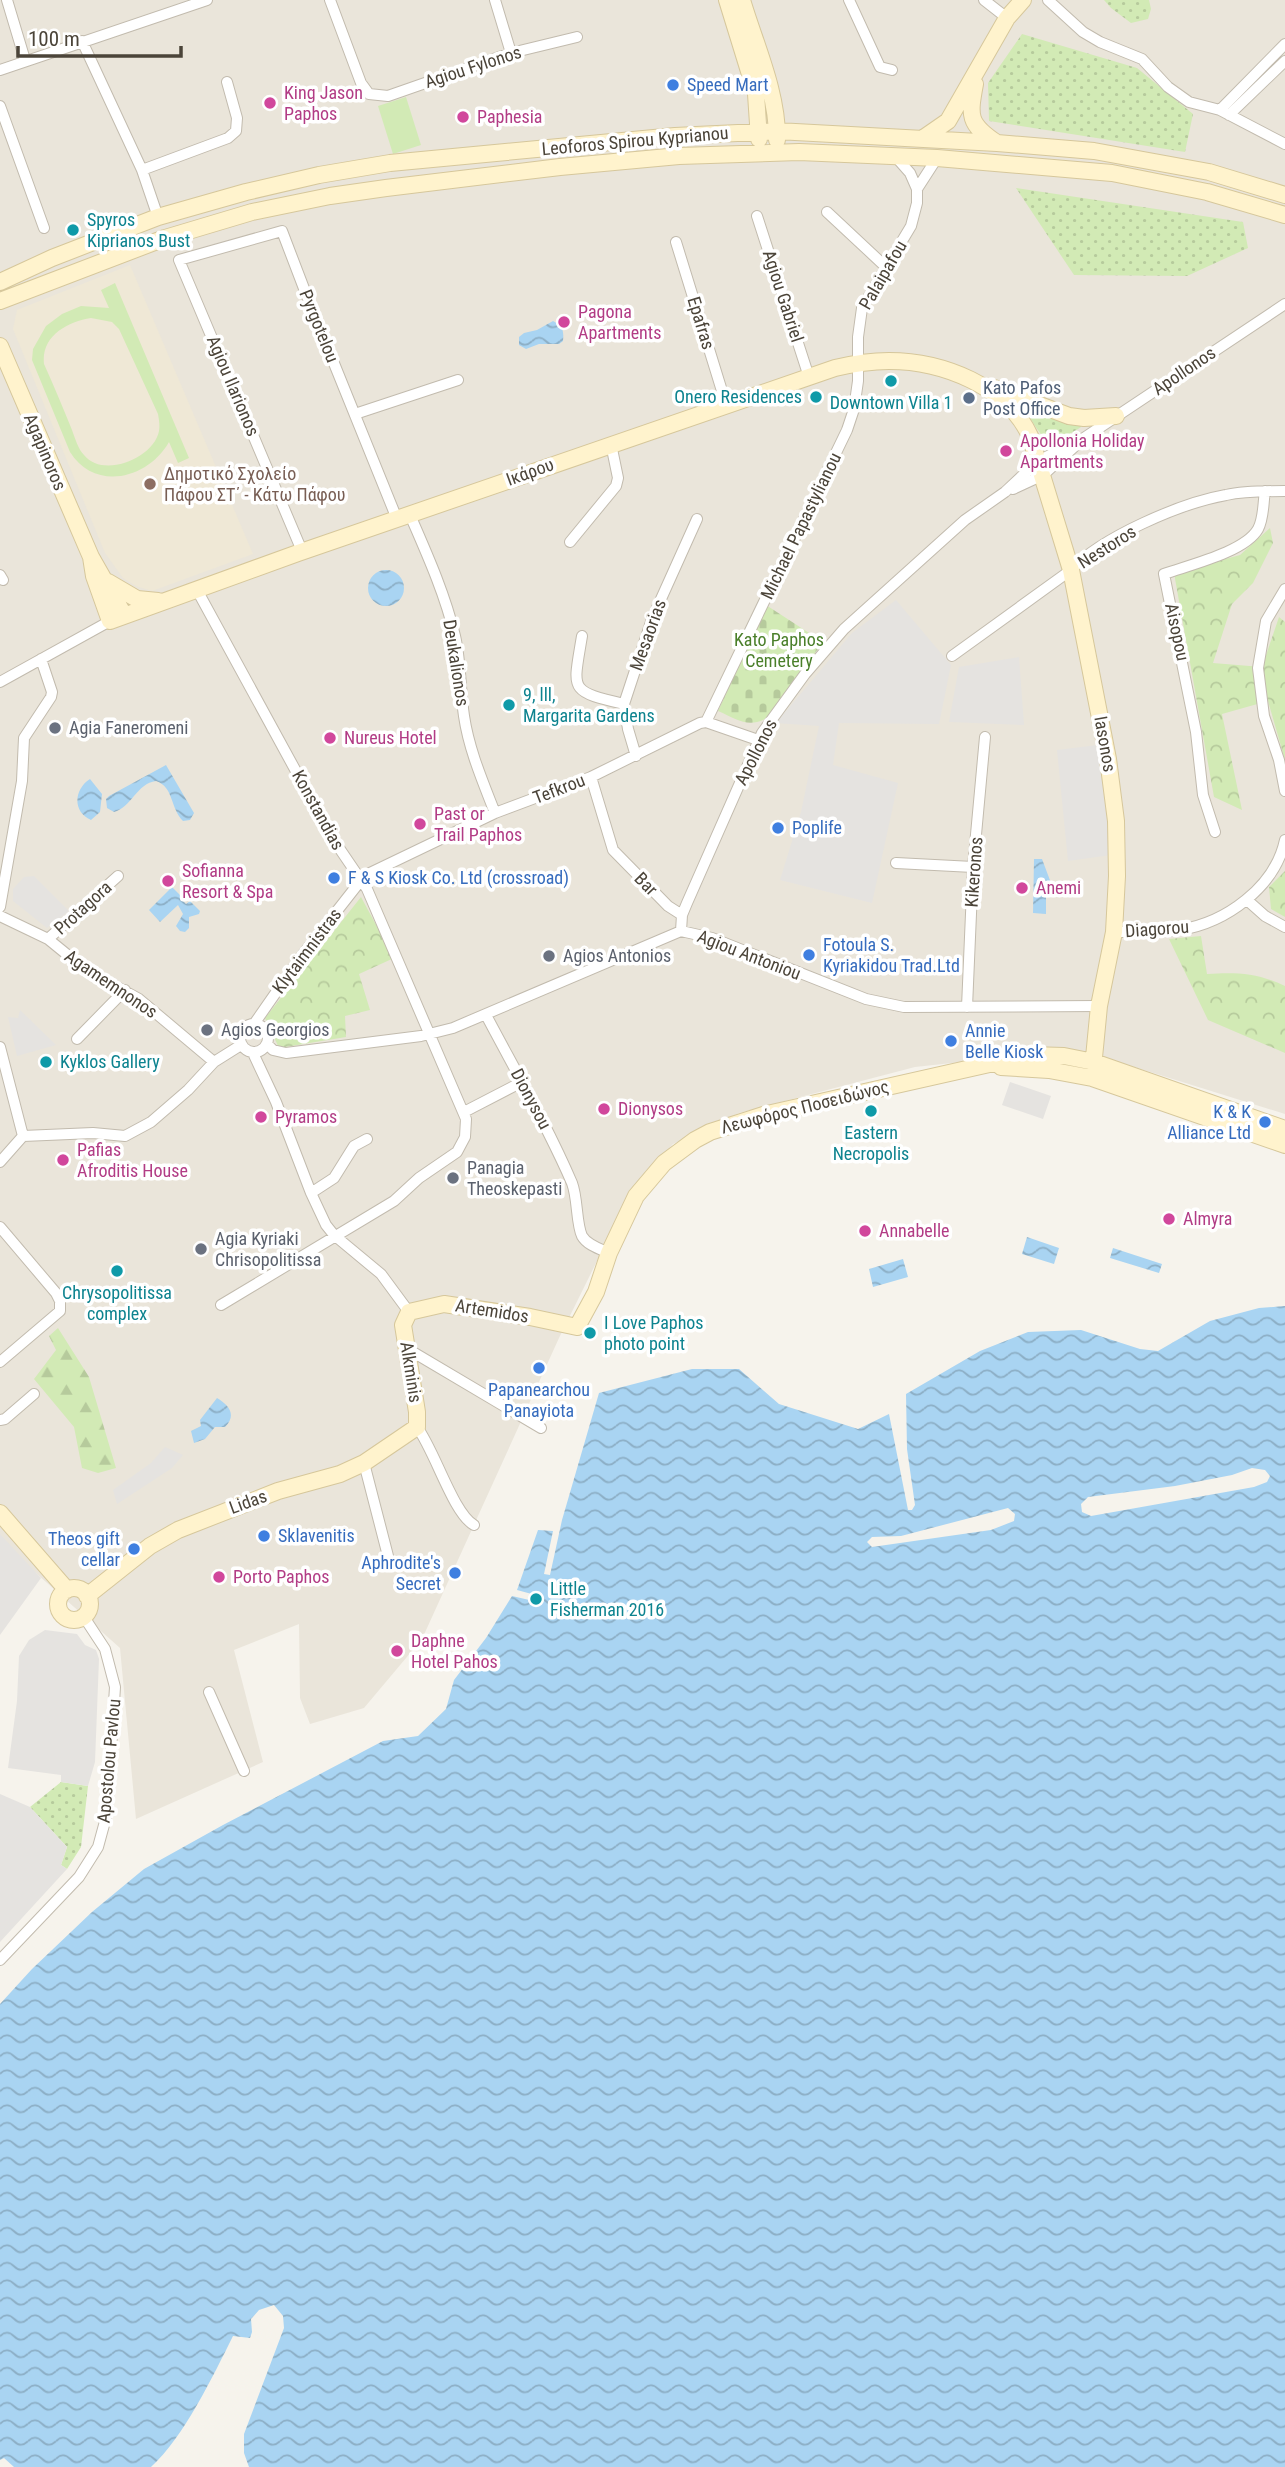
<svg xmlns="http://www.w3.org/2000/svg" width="1285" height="2467" font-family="'Roboto Condensed',sans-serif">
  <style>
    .residential { fill: #eae5da }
    .education { fill: #efe8d6 }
    .grass { fill: url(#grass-dots) }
    .forest { fill: url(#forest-firs) }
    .cemetery { fill: url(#cemetery-stones) }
    .park { fill: url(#park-crowns) }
    .garden { fill: #d2eab5; fill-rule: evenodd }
    .parking { fill: #e5e3e0 }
    .water { fill: url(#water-waves) }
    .pier { fill: #f6f3ec }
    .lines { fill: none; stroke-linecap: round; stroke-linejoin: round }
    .street-casing { stroke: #c2bbae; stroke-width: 12 }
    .secondary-casing { stroke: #d6c79b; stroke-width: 18 }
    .street { stroke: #fff; stroke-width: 10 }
    .secondary { stroke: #fff3cd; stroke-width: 16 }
    .shop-dot { fill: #3f7fe0; stroke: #fff; stroke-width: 2.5 }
    .hotel-dot { fill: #d1479c; stroke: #fff; stroke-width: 2.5 }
    .culture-dot { fill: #0f9aa8; stroke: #fff; stroke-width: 2.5 }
    .service-dot { fill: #5c6f8a; stroke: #fff; stroke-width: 2.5 }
    .education-dot { fill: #8d6e63; stroke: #fff; stroke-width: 2.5 }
    .worship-dot { fill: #6b7280; stroke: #fff; stroke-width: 2.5 }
    .labels { text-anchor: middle; stroke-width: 7; stroke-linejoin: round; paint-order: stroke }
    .street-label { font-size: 18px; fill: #4b4439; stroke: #fff }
    .shop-label { font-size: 18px; fill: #366cbe; stroke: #fff; text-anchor: start }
    .hotel-label { font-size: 18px; fill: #b23c85; stroke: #fff; text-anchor: start }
    .culture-label { font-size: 18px; fill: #0d838f; stroke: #fff; text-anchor: start }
    .service-label { font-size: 18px; fill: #4e5e75; stroke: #fff; text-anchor: start }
    .education-label { font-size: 18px; fill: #785e54; stroke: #fff; text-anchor: start }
    .park-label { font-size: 18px; fill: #4a7f2a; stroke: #fff }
    .worship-label { font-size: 18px; fill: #5b616d; stroke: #fff; text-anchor: start }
  </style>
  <defs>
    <pattern id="grass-dots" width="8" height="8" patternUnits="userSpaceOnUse" patternTransform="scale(1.75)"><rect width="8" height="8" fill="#d2eab5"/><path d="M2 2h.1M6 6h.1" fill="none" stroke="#b6ca9c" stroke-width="1.8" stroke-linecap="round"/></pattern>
    <pattern id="forest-firs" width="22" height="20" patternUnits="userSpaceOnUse" patternTransform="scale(1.75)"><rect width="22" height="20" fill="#d2eab5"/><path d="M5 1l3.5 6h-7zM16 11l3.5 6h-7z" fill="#b6ca9c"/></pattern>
    <pattern id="cemetery-stones" width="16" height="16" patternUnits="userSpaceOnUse" patternTransform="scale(1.75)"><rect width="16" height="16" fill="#d2eab5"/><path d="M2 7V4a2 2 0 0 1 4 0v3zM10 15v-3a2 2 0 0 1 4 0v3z" fill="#b6ca9c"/></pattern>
    <pattern id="park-crowns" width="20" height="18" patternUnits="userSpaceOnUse" patternTransform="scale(1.75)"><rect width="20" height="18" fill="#d2eab5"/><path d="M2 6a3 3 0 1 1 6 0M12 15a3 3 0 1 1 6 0" fill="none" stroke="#b6ca9c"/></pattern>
    <pattern id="water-waves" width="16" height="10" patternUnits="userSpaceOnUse" patternTransform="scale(1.75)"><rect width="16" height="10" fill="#a9d4f2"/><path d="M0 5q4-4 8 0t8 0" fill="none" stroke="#8caec5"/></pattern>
  </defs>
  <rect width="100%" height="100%" fill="#f6f3ec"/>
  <path class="residential" d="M0 0H1285V1114L1115 1061 998 1058 915 1067 739 1113 673 1144 632 1190 559 1338 422 1639 364 1708 310 1724 300 1698 299 1624 234 1650 263 1762 136 1819 120 1648 0 1541Z"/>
  <path class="education" d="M130 265 253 554 152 591 136 586 123 578 105 553 13 329 17 310Z"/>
  <path class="grass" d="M1104 0H1149L1151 9 1148 19 1131 23 1111 8Z
    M1022 34 1137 68 1193 114 1185 152 989 121 988 83Z
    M1016 188 1243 222 1248 248 1187 276 1074 275Z
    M1028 408 1045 416 1081 423V427C1047 449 1046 444 1026 411Z
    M61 1782 88 1786 81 1847 67 1869 61 1865 67 1847 30 1807Z"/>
  <path class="forest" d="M58 1328 89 1377 116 1468 98 1473 82 1468 74 1427 34 1379 56 1350 49 1336Z"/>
  <path class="cemetery" d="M766 605 823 642 767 718C748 729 737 719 718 711Z"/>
  <path class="park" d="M1270 528 1273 543 1253 583 1232 604 1213 663 1262 667 1279 617 1285 622V760L1268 701 1222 714 1242 810 1214 797 1174 573 1240 555Z
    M1285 871V917L1271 909 1269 887Z
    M361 897 394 958 359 974 370 1010 345 1016 346 1037 279 1048 265 1018Z
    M1201 936 1207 974C1237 972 1258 973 1285 986V1053L1208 1020 1169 939Z"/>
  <path class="garden" d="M406 97 421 145 393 154 378 106Z
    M115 283 189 458 178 463 169 442C148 479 95 492 70 452L32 360 33 349 46 326 62 314 81 306 109 308 101 290ZM91 318 112 322 119 329 158 414C159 420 160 425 159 431 154 458 103 479 84 455 78 449 75 438 72 430 63 408 54 386 44 364 41 336 67 322 91 318Z"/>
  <path class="parking" d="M896 600 951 665 939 724 839 723 833 765 898 783 872 903 780 880 801 812 819 726 776 723 852 633Z
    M1019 657 1024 725 949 722 959 667Z
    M1098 745 1111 855 1068 861 1057 750Z
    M34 876 69 911 47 928 13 901V889L24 877Z
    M20 1010 56 1045 17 1056 8 1017 18 1018Z
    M1010 1082 1051 1096 1043 1119 1002 1105Z
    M165 1447 183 1455 172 1468 117 1504 113 1490 151 1463Z
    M0 1534 41 1578 0 1635Z
    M45 1630 77 1634 85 1645 96 1650 99 1659 95 1762 88 1786 61 1782V1775L8 1768 17 1701 19 1656 29 1640Z
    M0 1794 30 1807 67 1847 61 1865 67 1869 0 1942Z"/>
  <path class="water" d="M553 321C563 326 564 331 563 341L559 344H539L526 349 519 345V337L524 333 537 330Z
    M368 588a18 18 0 1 1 36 0a18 18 0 1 1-36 0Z
    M166 765 194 813 190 820 183 821C170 808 174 787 156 781 137 783 131 808 114 812L107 808 106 799 109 796Z
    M90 779 102 794 100 812 91 820C72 812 74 789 90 779Z
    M1034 859H1042L1051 883 1046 889V914L1033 913Z
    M172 887 183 898 182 900 186 904 190 901 200 911 199 914 189 917V928L185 932 180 931 176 926 183 914 178 905 160 922 149 910Z
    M1027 1237 1059 1248 1054 1264 1022 1254Z
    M1113 1248 1162 1264 1159 1273 1110 1258Z
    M903 1259 908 1277 873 1287 869 1269Z
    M1285 1306V2467H249L244 2453V2434L284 2328 283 2316 274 2305 259 2310 251 2319 252 2332 250 2338 233 2336C213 2376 184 2437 151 2467H14L4 2458 0 2460V2004L32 1969 92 1912 144 1869 223 1825 383 1741 418 1736 446 1709 454 1680 486 1638 512 1596 538 1602 539 1596 517 1590 538 1530 553 1531 544 1574 550 1575 562 1520 599 1393 692 1369H739L779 1404 858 1429 889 1414 908 1510H912L915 1505 907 1449 906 1394 980 1351 1028 1332 1081 1330 1140 1349 1158 1351 1210 1321 1259 1308Z
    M217 1398C229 1405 237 1415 225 1427H215L205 1439 194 1443 191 1431 201 1426 200 1420Z"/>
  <path class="pier" d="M1252 1468 1265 1470 1270 1476 1267 1482 1254 1487 1091 1516 1082 1512 1081 1504 1088 1497 1175 1486 1232 1475Z
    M1008 1508 1015 1514 1014 1521 991 1530 872 1547 867 1542 872 1537 901 1536Z"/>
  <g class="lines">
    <g class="street-casing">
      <path id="street" d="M7 0 25 60
        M330 0 361 83 369 94 388 96 511 53 577 37
        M495 0 511 53
        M849 0 880 67 892 70
        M984 0 1007 18
        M1048 0 1083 32 1100 42 1142 59 1168 87 1189 102 1220 110 1285 144
        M82 41 142 170 158 217
        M0 70 207 0
        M0 106 44 228
        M1220 110 1285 44
        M1229 115 1285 61
        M142 170 228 138 236 131 237 118 227 82
        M917 189 937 158
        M827 212 887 268
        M757 216 809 377
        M676 242 726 404
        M355 414 458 380
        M1013 489 1043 475 1074 447
        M410 515C427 554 445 594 455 636 461 662 460 689 464 716 469 750 483 782 495 813
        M570 542 616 486 618 478 611 444
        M302 551 179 260 282 231 308 299 397 519
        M0 575 3 580
        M1285 589 1266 621 1258 668 1264 716 1279 760 1285 791
        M197 590 333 839 367 889 466 1119 465 1137 457 1152 419 1178 394 1201 221 1305
        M582 636C573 691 568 691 624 704
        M952 656 1071 570C1102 537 1181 503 1226 495 1245 491 1265 491 1285 491
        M0 682 110 621
        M706 722 847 430 854 409 858 381V337L862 308 911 226 917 203V189L910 173 895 156
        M636 756 628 729 624 704 652 619 697 519
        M591 777 613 850 668 906 682 915
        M1215 832 1203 795 1196 732 1164 574C1189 565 1245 552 1258 529 1264 518 1263 503 1265 491
        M896 863 973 867
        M1247 900 1265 916 1285 927
        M0 907 22 781 24 738 51 697 52 692 41 659
        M0 916 48 939 86 970 139 999 214 1062
        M681 931 682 915 687 903 762 733 805 674 844 629 965 520 1005 492 1038 461 1084 438 1285 304
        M1114 932C1135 932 1158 933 1179 930 1226 923 1275 887 1285 840
        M48 939 118 876
        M967 1007 973 867 985 737
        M486 1015C515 1070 547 1125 572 1183 578 1199 576 1223 582 1236 587 1245 600 1249 609 1253
        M240 1038a14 14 0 1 1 28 0a14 14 0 1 1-28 0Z
        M254 1024 300 958 362 879 370 873 495 813 591 777 700 723 706 722 758 740
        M77 1039 125 990
        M267 1044 273 1050 286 1053 421 1036 453 1028 681 931 712 938 866 999 904 1007 1099 1006
        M0 1047 23 1136
        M253 1053 276 1102 311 1193 326 1225 334 1235 381 1274 409 1312
        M464 1112 522 1082
        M0 1162 23 1136 93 1133 125 1136 151 1122 188 1090 214 1062 241 1045
        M311 1193 334 1178 354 1146 367 1139
        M0 1227 56 1293 60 1301V1311L0 1362
        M406 1348 541 1428
        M0 1420 5 1419 34 1394
        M417 1427C435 1451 453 1513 474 1525
        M364 1463 388 1556
        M209 1692 244 1771
        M0 1960 79 1877 98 1847 107 1814 115 1687 105 1649 84 1617"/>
    </g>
    <g class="secondary-casing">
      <path id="secondary" d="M727 0 756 94 759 139
        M742 0C755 44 778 93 777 140
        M975 84C969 116 968 124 997 143
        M922 139 948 121 1007 18 1023 0
        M0 282 52 258 158 217 246 192 319 175 390 163 675 136 777 131 997 143 1094 151 1209 172 1285 195
        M0 301 165 238 252 212 330 196 386 188 560 167 679 156 799 152 937 158 1112 173 1207 192 1285 215
        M0 346 91 557 124 615
        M994 388 1069 416 1084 418 1116 416
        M91 557 94 576 110 621 298 553 835 368C852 364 870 361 889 361 942 361 1007 386 1030 436L1071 570 1108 759 1116 821 1117 876 1114 932 1099 1006 1092 1078
        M108 582 137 599 158 601
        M1001 1067 1049 1070 1092 1078 1285 1145
        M0 1513 67 1590
        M58 1604a16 16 0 1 1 32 0a16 16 0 1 1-32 0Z
        M87 1596 150 1546 178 1530 278 1491 340 1474 364 1463 417 1427V1412L403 1325 409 1312 444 1304 530 1317 577 1327 596 1292 609 1253 636 1196 664 1163 695 1140 710 1132 763 1115 1029 1055 1064 1056 1094 1062 1285 1129"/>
    </g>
    <use href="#street" class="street"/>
    <use href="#secondary" class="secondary"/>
  </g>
  <g class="shop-dot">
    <circle cx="673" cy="85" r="7"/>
    <circle cx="778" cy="828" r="7"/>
    <circle cx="334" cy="878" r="7"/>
    <circle cx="809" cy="955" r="7"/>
    <circle cx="951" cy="1041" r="7"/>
    <circle cx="1265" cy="1122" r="7"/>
    <circle cx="539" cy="1368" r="7"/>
    <circle cx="264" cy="1536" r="7"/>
    <circle cx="134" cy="1549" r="7"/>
    <circle cx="455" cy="1573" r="7"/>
  </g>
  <g class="hotel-dot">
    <circle cx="270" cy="103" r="7"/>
    <circle cx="463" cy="117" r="7"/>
    <circle cx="564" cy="322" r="7"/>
    <circle cx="1006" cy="451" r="7"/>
    <circle cx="330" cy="738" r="7"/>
    <circle cx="420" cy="824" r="7"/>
    <circle cx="168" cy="881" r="7"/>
    <circle cx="1022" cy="888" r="7"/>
    <circle cx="604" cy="1109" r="7"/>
    <circle cx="261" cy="1117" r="7"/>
    <circle cx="63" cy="1160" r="7"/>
    <circle cx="1169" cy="1219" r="7"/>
    <circle cx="865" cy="1231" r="7"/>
    <circle cx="219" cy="1577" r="7"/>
    <circle cx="397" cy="1651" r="7"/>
  </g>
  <g class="culture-dot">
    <circle cx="73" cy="230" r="7"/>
    <circle cx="891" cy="381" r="7"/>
    <circle cx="816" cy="397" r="7"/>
    <circle cx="509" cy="705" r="7"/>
    <circle cx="46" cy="1062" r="7"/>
    <circle cx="871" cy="1111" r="7"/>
    <circle cx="117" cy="1271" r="7"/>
    <circle cx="590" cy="1333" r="7"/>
    <circle cx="536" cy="1599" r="7"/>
  </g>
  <circle class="service-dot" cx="969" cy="398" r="7"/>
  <circle class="education-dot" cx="150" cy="484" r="7"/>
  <g class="worship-dot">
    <circle cx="55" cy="728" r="7"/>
    <circle cx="549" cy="956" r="7"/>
    <circle cx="207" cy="1030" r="7"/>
    <circle cx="453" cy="1178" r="7"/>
    <circle cx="201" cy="1249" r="7"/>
  </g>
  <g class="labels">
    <g class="street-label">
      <text transform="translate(473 67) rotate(-18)" y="6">Agiou Fylonos</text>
      <text transform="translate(635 141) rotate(-5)" y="6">Leoforos Spirou Kyprianou</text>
      <text transform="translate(883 275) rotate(-60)" y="6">Palaipafou</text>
      <text transform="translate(783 296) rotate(72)" y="6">Agiou Gabriel</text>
      <text transform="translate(701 323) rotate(73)" y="6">Epafras</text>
      <text transform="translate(319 326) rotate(68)" y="6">Pyrgotelou</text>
      <text transform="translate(1184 371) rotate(-34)" y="6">Apollonos</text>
      <text transform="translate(233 386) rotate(67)" y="6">Agiou Ilarionos</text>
      <text transform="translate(45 452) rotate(67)" y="6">Agapinoros</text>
      <text transform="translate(530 472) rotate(-20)" y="6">Ικάρου</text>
      <text transform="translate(801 526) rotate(-64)" y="6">Michael Papastylianou</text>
      <text transform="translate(1107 547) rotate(-32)" y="6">Nestoros</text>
      <text transform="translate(1177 632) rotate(78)" y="6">Aisopou</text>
      <text transform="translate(648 635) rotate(-70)" y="6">Mesaorias</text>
      <text transform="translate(456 663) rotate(81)" y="6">Deukalionos</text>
      <text transform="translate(1105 744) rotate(80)" y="6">Iasonos</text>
      <text transform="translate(756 752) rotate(-63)" y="6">Apollonos</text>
      <text transform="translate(559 789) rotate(-21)" y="6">Tefkrou</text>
      <text transform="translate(318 810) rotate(61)" y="6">Konstandias</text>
      <text transform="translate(974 872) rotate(-86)" y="6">Kikeronos</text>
      <text transform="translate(646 884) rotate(46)" y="6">Bar</text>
      <text transform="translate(83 908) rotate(-42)" y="6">Protagora</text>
      <text transform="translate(1157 929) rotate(-4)" y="6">Diagorou</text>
      <text transform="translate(307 951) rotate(-53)" y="6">Klytaimnistras</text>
      <text transform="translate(749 955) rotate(21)" y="6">Agiou Antoniou</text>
      <text transform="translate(111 984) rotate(34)" y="6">Agamemnonos</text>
      <text transform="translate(531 1099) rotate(62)" y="6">Dionysou</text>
      <text transform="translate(805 1107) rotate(-14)" y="6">Λεωφόρος Ποσειδώνος</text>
      <text transform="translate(492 1311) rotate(9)" y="6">Artemidos</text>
      <text transform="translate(411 1372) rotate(81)" y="6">Alkminis</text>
      <text transform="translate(248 1502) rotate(-20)" y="6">Lidas</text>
      <text transform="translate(109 1761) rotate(-85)" y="6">Apostolou Pavlou</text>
    </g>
    <g class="shop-label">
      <text x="687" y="91">Speed Mart</text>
      <text x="792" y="834">Poplife</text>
      <text x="348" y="884">F &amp; S Kiosk Co. Ltd (crossroad)</text>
      <text x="823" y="951">Fotoula S.<tspan x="823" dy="21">Kyriakidou Trad.Ltd</tspan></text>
      <text x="965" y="1037">Annie<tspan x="965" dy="21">Belle Kiosk</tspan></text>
      <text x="1251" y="1118" text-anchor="end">K &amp; K<tspan x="1251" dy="21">Alliance Ltd</tspan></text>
      <text x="539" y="1396" text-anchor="middle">Papanearchou<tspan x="539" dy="21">Panayiota</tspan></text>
      <text x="278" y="1542">Sklavenitis</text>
      <text x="120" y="1545" text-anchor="end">Theos gift<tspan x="120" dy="21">cellar</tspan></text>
      <text x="441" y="1569" text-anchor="end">Aphrodite's<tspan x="441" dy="21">Secret</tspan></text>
    </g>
    <g class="hotel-label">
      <text x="284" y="99">King Jason<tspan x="284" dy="21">Paphos</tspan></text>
      <text x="477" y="123">Paphesia</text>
      <text x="578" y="318">Pagona<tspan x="578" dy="21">Apartments</tspan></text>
      <text x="1020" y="447">Apollonia Holiday<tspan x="1020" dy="21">Apartments</tspan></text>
      <text x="344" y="744">Nureus Hotel</text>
      <text x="434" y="820">Past or<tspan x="434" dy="21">Trail Paphos</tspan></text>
      <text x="182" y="877">Sofianna<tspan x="182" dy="21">Resort &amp; Spa</tspan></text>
      <text x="1036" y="894">Anemi</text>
      <text x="618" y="1115">Dionysos</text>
      <text x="275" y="1123">Pyramos</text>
      <text x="77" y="1156">Pafias<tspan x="77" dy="21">Afroditis House</tspan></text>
      <text x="1183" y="1225">Almyra</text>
      <text x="879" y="1237">Annabelle</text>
      <text x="233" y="1583">Porto Paphos</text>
      <text x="411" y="1647">Daphne<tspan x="411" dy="21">Hotel Pahos</tspan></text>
    </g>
    <g class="culture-label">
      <text x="87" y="226">Spyros<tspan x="87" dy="21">Kiprianos Bust</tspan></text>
      <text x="802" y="403" text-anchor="end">Onero Residences</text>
      <text x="891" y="409" text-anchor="middle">Downtown Villa 1</text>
      <text x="523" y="701">9, lll,<tspan x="523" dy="21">Margarita Gardens</tspan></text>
      <text x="60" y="1068">Kyklos Gallery</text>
      <text x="871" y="1139" text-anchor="middle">Eastern<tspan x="871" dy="21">Necropolis</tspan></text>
      <text x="117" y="1299" text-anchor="middle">Chrysopolitissa<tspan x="117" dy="21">complex</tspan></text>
      <text x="604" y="1329">I Love Paphos<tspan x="604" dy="21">photo point</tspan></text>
      <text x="550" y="1595">Little<tspan x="550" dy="21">Fisherman 2016</tspan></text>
    </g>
    <g class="service-label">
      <text x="983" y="394">Kato Pafos<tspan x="983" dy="21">Post Office</tspan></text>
    </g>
    <g class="education-label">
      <text x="164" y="480">Δημοτικό Σχολείο<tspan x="164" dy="21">Πάφου ΣΤ΄ - Κάτω Πάφου</tspan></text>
    </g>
    <g class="park-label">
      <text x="779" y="646">Kato Paphos<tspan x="779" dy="21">Cemetery</tspan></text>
    </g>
    <g class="worship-label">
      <text x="69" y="734">Agia Faneromeni</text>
      <text x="563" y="962">Agios Antonios</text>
      <text x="221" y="1036">Agios Georgios</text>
      <text x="467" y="1174">Panagia<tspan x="467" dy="21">Theoskepasti</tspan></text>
      <text x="215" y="1245">Agia Kyriaki<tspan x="215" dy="21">Chrisopolitissa</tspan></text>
    </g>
  </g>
  <path d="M18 46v10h163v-10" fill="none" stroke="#4b4439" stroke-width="3.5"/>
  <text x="28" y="46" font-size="21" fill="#4b4439" stroke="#ffffff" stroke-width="5" paint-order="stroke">100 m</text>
</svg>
